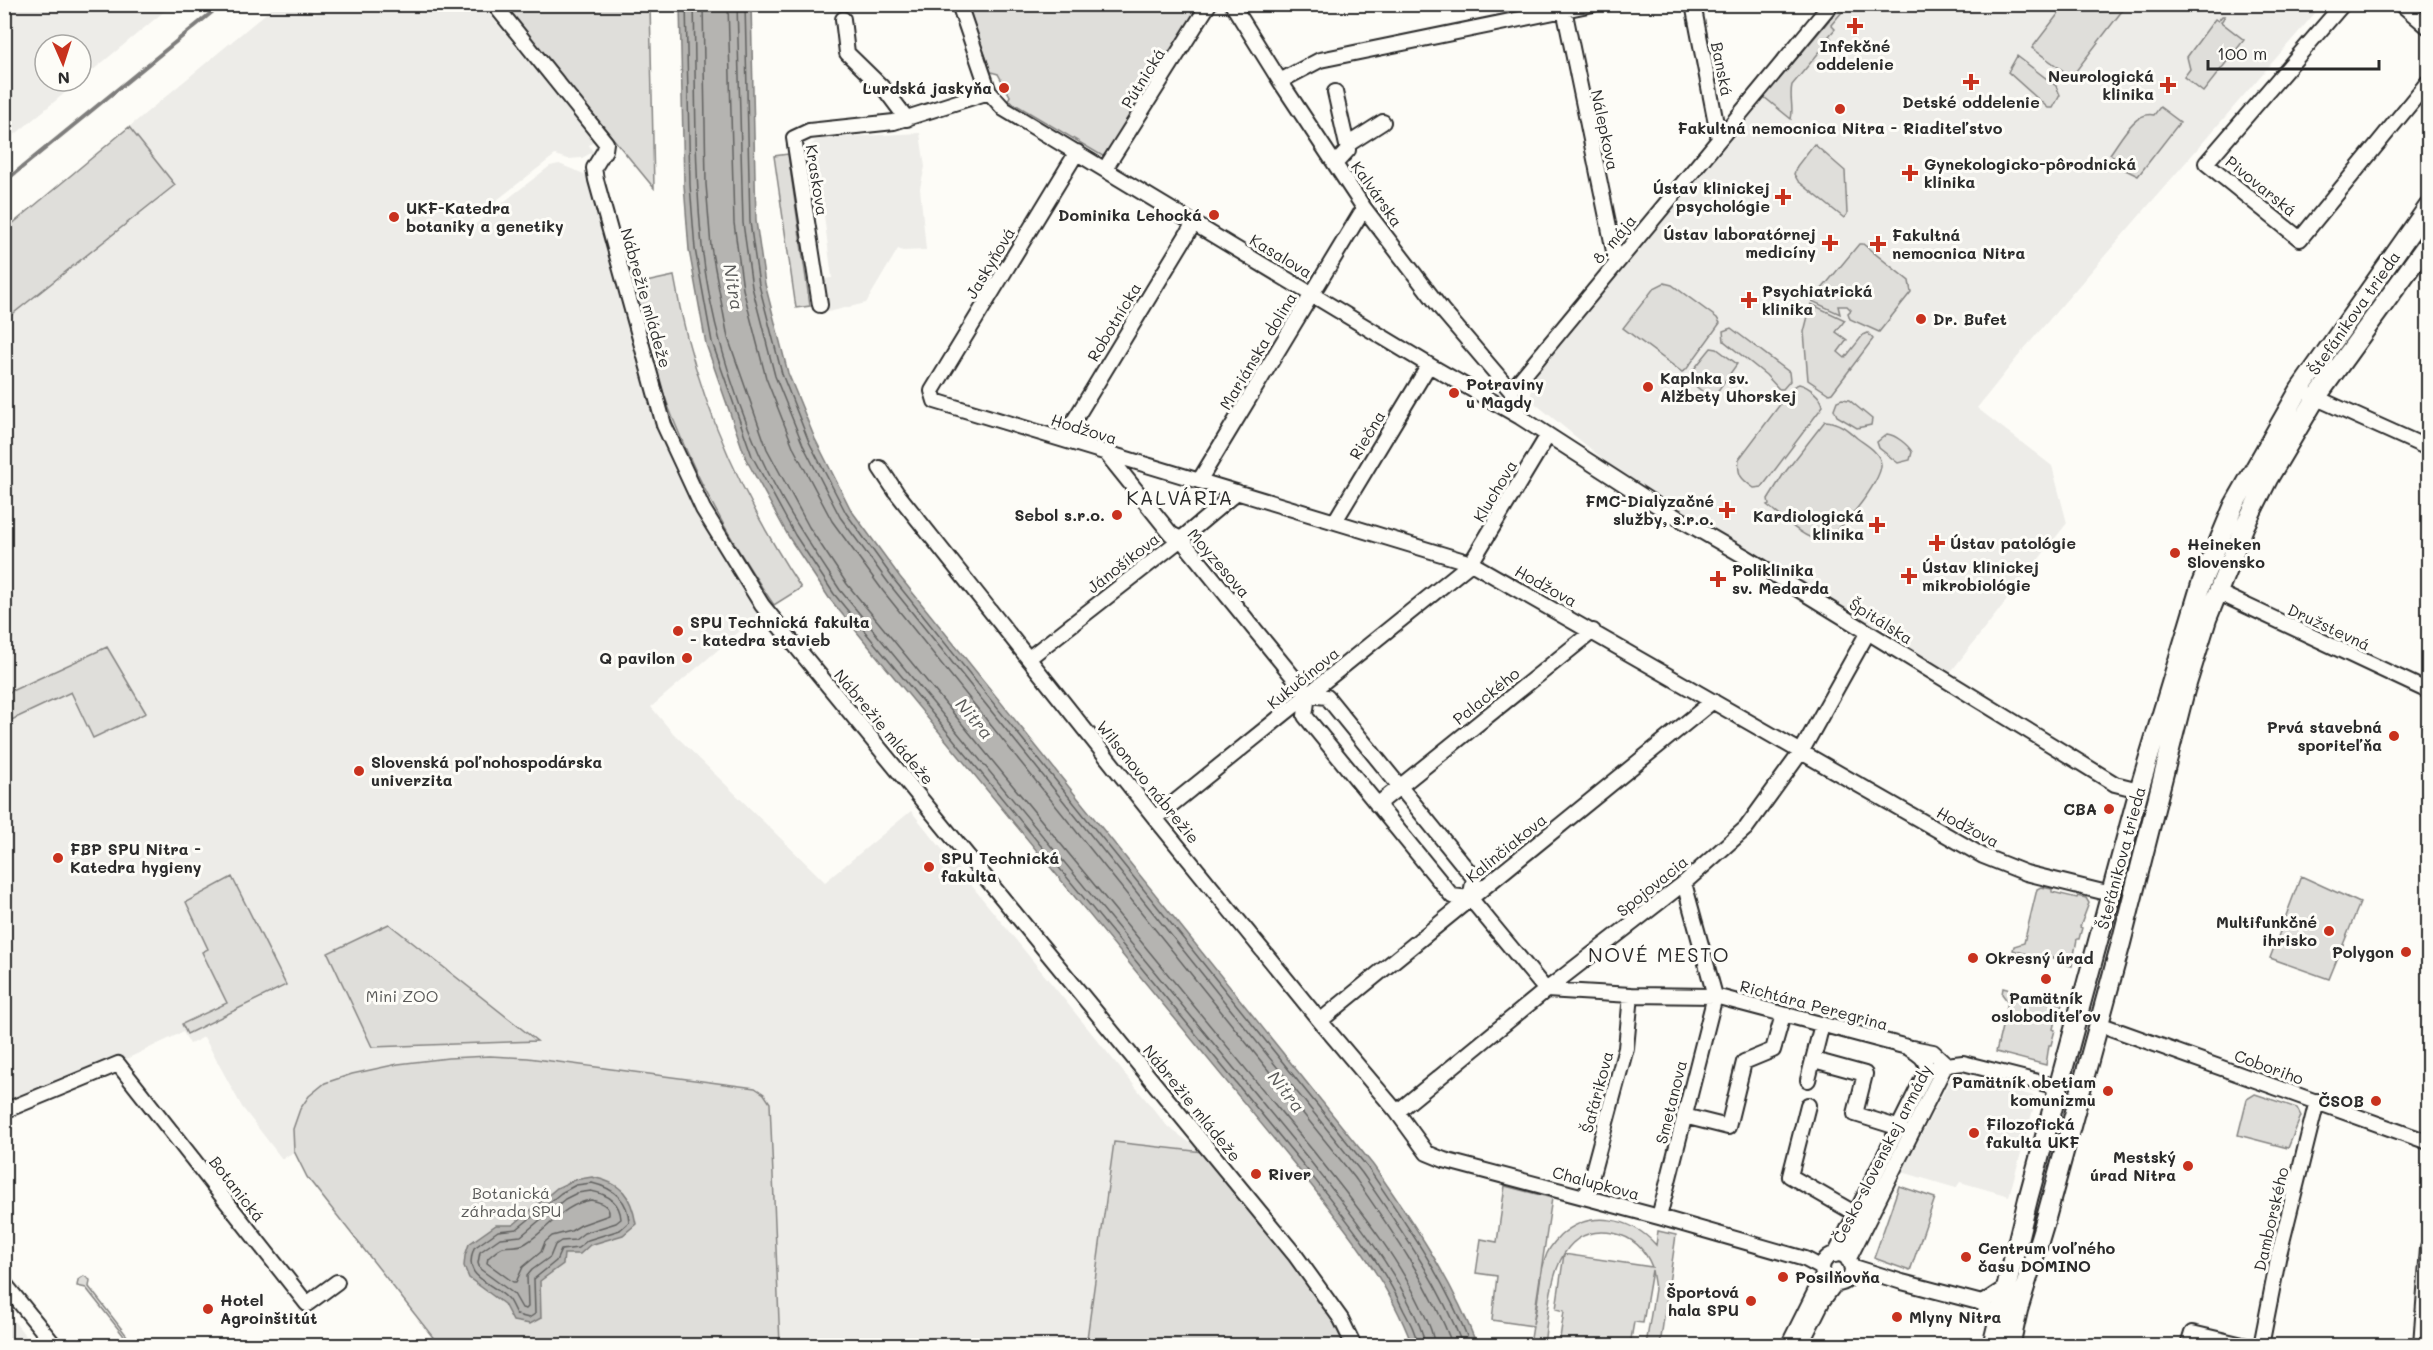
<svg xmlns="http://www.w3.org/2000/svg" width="2433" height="1350" font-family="Mali,sans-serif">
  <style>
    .built { fill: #edece8 }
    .green { fill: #dfdeda; stroke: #858482; stroke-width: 1.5 }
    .water { fill: #b5b4b1; stroke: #7e7d7b; stroke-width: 1.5 }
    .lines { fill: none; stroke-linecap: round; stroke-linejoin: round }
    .shore { stroke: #626261; stroke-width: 1.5 }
    .stream { stroke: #7e7d7b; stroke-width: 4 }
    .minor-casing { stroke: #2b2b2b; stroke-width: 18 }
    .major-casing { stroke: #2b2b2b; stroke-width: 22 }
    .minor { stroke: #fdfcf7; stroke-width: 14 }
    .major { stroke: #fdfcf7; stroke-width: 18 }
    .poi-dot { fill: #c8321e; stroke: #fdfcf7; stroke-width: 2 }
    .labels { text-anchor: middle; stroke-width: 6; stroke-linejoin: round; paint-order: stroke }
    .poi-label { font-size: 16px; font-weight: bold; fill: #2b2b2b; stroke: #fdfcf7; text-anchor: start }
    .street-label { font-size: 16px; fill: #2b2b2b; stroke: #fdfcf7 }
    .park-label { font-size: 16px; fill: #585857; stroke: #fdfcf7 }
    .water-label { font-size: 18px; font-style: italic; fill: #5b5b5a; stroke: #fdfcf7 }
    .quarter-label { font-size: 20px; letter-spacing: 1.5px; fill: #2b2b2b; stroke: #fdfcf7 }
  </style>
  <rect width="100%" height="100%" fill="#fdfcf7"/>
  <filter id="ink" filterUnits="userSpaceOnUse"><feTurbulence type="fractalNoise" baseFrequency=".0167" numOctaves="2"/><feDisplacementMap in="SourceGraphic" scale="12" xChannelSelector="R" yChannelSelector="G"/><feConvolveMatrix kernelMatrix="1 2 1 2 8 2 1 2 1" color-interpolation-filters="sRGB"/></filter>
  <g filter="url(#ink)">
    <path class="built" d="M5 5H172L81 80V45H45V81H79L5 143Z
      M276 5H306L314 14 324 5H482L594 142 589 145 593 152 582 158 568 159 555 155 466 224 469 229 550 166 559 164 589 176 651 412 675 472 760 614 651 707 672 732 825 882 911 811 1168 1127 1203 1152 1348 1345H439L307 1177 294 1152 282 1159 242 1107 204 1037 190 1044 183 1032 99 1072 60 1078 5 1102V320L175 185 129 127Z
      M1842 5H2322L2024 349 1977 408 2052 466 2067 523 1950 673 1614 468 1532 401 1529 377Z
      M920 133 925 167 920 188 926 250 903 251 898 249 866 303 828 312 823 279 832 278 817 161H808L810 146 815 141 823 138Z
      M1953 1074 2034 1096 2036 1099 2009 1196 1960 1182 1956 1188 1949 1186 1902 1172Z
      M5 1310 33 1345H5Z"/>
    <path class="green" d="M503 5H650L654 188Z
      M967 5H1116L1123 7 1122 12 1155 5H1205L1106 158 1008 100 1010 96 998 74 991 72Z
      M1842 5H1848L1831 25 1835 29 1829 36 1831 38 1792 85C1789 97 1794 108 1791 119L1764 97Z
      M2065 5H2117L2122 11 2076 71 2071 73 2065 72 2032 48Z
      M2222 16H2225L2221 22 2244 40 2203 92 2184 77 2190 69 2187 57 2215 19 2218 21Z
      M2017 56 2056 86 2060 95 2053 108H2048L2008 72Z
      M2160 107 2180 122 2138 176 2113 164V156L2110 154C2120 141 2135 110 2154 115Z
      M129 127 175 185 5 320V230Z
      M1814 144 1845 171 1847 214 1844 218 1798 181 1794 174 1797 166Z
      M788 154 810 306 796 308 774 156Z
      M1859 244H1863L1909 281 1911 292 1879 332 1850 319 1848 313 1851 310 1847 306H1838L1840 314 1812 301Z
      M674 276C693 389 738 492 801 588L774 605C734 547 700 487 674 421 656 377 645 330 632 285Z
      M1664 283 1672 285 1717 318 1720 323 1686 370 1682 372 1623 328 1654 288Z
      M1811 304 1845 320 1836 332 1847 340 1838 352 1845 358 1863 335 1868 333 1873 339 1832 393 1829 394 1808 380 1804 332Z
      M1731 328 1789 372 1790 381 1783 389H1779L1766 375 1724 341 1723 331Z
      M1711 348 1717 349 1737 364 1712 399 1693 384 1690 374Z
      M1799 384C1808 386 1822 397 1823 406L1762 487 1754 488C1741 479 1737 475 1739 459L1794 386Z
      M1842 399 1849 400 1872 419 1871 425 1857 428 1837 416 1834 409 1837 401Z
      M1825 421C1839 422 1847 429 1857 438 1866 445 1880 452 1881 464 1883 480 1836 540 1820 540 1804 540 1780 515 1767 505L1769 504 1768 499 1783 475Z
      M1887 434C1896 435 1908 445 1912 452L1910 460 1898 463 1879 448 1877 442Z
      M107 647 146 713 93 738 71 692 5 723V694Z
      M2301 876 2360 903 2329 979 2270 958Z
      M232 877 286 985 187 1034 182 1024 227 1003 202 952 208 949 186 902Z
      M2041 887 2052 889V892L2077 898 2078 896 2086 898 2089 903 2080 927 2082 928 2079 939H2077L2072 966 2061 963V960L2045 956 2044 959 2013 950 2014 946 2024 943 2037 889Z
      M389 924 537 1041 372 1047 328 953Z
      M2003 988 2034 996V999L2049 1003 2051 1000 2062 1004 2059 1016H2056L2053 1029 2055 1030 2051 1045H2049L2046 1065 1996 1052 2008 1002 2002 994Z
      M490 1056 528 1058 755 1088 764 1094 770 1103 780 1345H439L307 1177 294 1151 293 1129 300 1109 309 1096 325 1083 352 1074 398 1064 448 1058Z
      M2255 1094 2297 1108 2301 1116 2288 1148 2238 1135 2247 1099Z
      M1114 1142 1203 1152C1254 1213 1313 1273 1348 1346H1086Z
      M1505 1186 1552 1198 1533 1324C1539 1303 1538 1280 1545 1259 1547 1251 1554 1242 1560 1236 1590 1209 1631 1217 1656 1245L1658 1231 1676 1235 1660 1345H1646L1655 1289 1652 1270 1643 1323 1634 1322 1630 1345H1559L1564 1311 1556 1309 1564 1254 1652 1267C1645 1249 1633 1237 1613 1233 1549 1222 1550 1304 1544 1345H1530L1533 1326 1492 1320 1497 1276 1476 1273 1481 1239 1497 1242Z
      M1899 1186 1935 1198 1910 1271 1874 1258Z
      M84 1276 90 1280 89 1287 134 1345H131L86 1288 77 1286 78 1280Z"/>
    <path class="water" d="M680 5H751L756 221 765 284 788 373 815 439 851 510 900 577 1373 1165C1413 1222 1452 1280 1477 1345H1412C1388 1278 1340 1222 1296 1166L829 598 790 539 746 459 706 344 689 250 684 185Z
      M592 1177C622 1183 631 1195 636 1224L623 1235 590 1245 580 1254H564L563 1264 540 1281 541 1318 530 1324 513 1321 504 1304 469 1278 464 1266 465 1256 469 1244 496 1225H513L557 1188 574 1180Z"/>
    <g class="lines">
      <path class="shore" d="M686 4 690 185 695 249 712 342 752 456 795 535 834 594 1301 1162C1338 1209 1379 1257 1404 1311 1410 1322 1416 1333 1418 1346
        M694 4C696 85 694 166 702 246 709 314 731 390 759 453 780 501 811 546 840 590L1307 1157C1345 1206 1386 1255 1413 1311 1418 1322 1424 1333 1425 1346
        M703 4 706 184 711 247 728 338 767 449 809 527 847 584 1314 1152C1352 1201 1394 1250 1421 1307 1426 1319 1434 1332 1434 1346
        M728 4 734 223 743 289 766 378 794 449 832 521 883 591 1355 1178C1392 1231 1430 1285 1453 1346
        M737 4 743 223 752 287 775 376 803 445 840 517 890 585 1362 1173C1400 1228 1439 1283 1463 1346
        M745 4 750 222 759 285 782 374 809 442 846 513 895 581 1368 1168C1407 1225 1446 1281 1471 1346
        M592 1183C613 1188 628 1199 629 1222L620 1230 588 1240 578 1248 561 1250 556 1261 534 1279 535 1314 529 1318 517 1315C513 1310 512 1303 507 1298 489 1280 462 1279 474 1248L498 1231 517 1229 561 1193 576 1185Z
        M591 1191C607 1194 620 1202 621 1219L616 1223 584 1233 575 1240 561 1241 555 1245 550 1257 532 1270 527 1276 528 1307 526 1309 522 1308 514 1294 480 1269 478 1263 480 1252 500 1238 521 1236 565 1199 577 1193Z
        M591 1200C600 1202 610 1205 609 1215L581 1225 571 1231 552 1236 545 1242 541 1252 523 1267 516 1282H513L487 1263 488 1258C492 1255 498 1249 503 1247 511 1245 518 1248 526 1243 549 1229 563 1204 591 1200Z"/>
      <path class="stream" d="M4 182 222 4"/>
      <g class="minor-casing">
        <path id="minor" d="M494 4 606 143 605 150 594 168 596 180 664 425 703 509 762 605 1295 1255 1341 1319 1354 1346
          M959 4 989 92 1004 109 1429 365 1520 417 1661 508 1744 556 2115 784 2139 790
          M1232 4 1280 81 1364 208 1442 310 1511 391 1520 417
          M1563 4 1616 261
          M1693 4 1719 139
          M2343 4 2206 163 2300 239 2428 82
          M2401 4 2428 27
          M843 19 847 53 886 91 907 119
          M1280 81 1320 60 1593 4
          M1335 92 1348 150 1335 164
          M1347 145 1383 122
          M1077 152 932 391 935 401 1471 563 1983 856 2026 873 2111 894
          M1105 169 1209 4
          M820 305 794 138 809 131 894 122 989 92
          M1511 391 1831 4
          M2310 395 2428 448
          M1063 439 1194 223
          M1106 453 1171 534 1181 539 1308 695
          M880 468 896 492 1155 818 1320 1021 1397 1112 1427 1153 1444 1160 1659 1217 1805 1259 1822 1268
          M1199 481 1364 208
          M1335 521 1429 365
          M2217 592 2428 691
          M1029 658 1181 539 1237 492
          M1377 805 1593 631
          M1155 818 1471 563 1548 435
          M1470 898 1474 878 1327 697 1308 695 1305 716 1452 896 1470 898 1546 990
          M1546 990 1631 995 1715 996 1907 1047C1917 1053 1926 1057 1927 1070
          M1320 1021 1713 701
          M2099 1024 2428 1142
          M1814 1060 1865 1074 1855 1114 1900 1128
          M1938 1066 1963 1063 2058 1087
          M1808 1080 1822 1024
          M1808 1105 1790 1176 1856 1214
          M4 1111 118 1064 307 1304 337 1282
          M1397 1112 1546 990 1684 883 1746 828 1801 752 1868 632
          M1684 1116 1728 1127 1744 1062 1773 1050 1783 1015
          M1586 1197 1626 1048 1631 995
          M1659 1217 1715 996 1684 883
          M1822 1269a15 15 0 1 1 30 0a15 15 0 1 1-30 0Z
          M1835 1255 1927 1070
          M1848 1260 1946 1064 1933 1052 1912 1048
          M1851 1266 1902 1282 1982 1303 1997 1323
          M4 1283 55 1346
          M1982 1303 2005 1288
          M1788 1346 1823 1276
          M1800 1346 1823 1300 1835 1284
          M2188 1346 2192 1333 2247 1346
          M2261 1346 2279 1254 2317 1101
          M2421 1346 2428 1248"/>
      </g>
      <g class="major-casing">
        <path id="major" d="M1992 1346 2028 1199 2139 790 2201 584 2234 505 2300 389 2428 207
          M2010 1346 2018 1310 2046 1218 2121 943 2185 690 2207 619 2245 525 2268 479 2316 398 2428 243"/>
      </g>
      <use href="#minor" class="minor"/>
      <use href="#major" class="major"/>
    </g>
  </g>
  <g class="poi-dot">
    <path d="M1852 17h6v6h6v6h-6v6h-6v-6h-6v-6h6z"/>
    <path d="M1968 73h6v6h6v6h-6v6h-6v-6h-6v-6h6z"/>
    <path d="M2165 76h6v6h6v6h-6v6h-6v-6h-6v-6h6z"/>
    <circle cx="1004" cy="88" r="6"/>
    <circle cx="1840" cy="109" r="6"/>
    <path d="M1907 164h6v6h6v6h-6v6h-6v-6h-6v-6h6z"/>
    <path d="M1780 188h6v6h6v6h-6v6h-6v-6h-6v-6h6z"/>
    <circle cx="1214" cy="215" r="6"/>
    <circle cx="394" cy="217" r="6"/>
    <path d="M1827 234h6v6h6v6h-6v6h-6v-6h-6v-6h6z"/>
    <path d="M1875 235h6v6h6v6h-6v6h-6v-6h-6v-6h6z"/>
    <path d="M1746 291h6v6h6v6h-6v6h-6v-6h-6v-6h6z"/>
    <circle cx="1921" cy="319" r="6"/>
    <circle cx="1648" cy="387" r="6"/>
    <circle cx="1454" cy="393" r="6"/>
    <path d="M1724 501h6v6h6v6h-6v6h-6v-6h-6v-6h6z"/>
    <circle cx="1117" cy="515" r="6"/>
    <path d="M1874 516h6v6h6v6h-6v6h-6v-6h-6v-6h6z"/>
    <path d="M1934 534h6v6h6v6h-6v6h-6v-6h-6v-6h6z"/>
    <circle cx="2175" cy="553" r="6"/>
    <path d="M1906 567h6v6h6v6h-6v6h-6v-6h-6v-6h6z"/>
    <path d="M1715 570h6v6h6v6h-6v6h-6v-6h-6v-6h6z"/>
    <circle cx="678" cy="631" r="6"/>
    <circle cx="687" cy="658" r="6"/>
    <circle cx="2394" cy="736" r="6"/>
    <circle cx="359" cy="771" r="6"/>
    <circle cx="2109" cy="809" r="6"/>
    <circle cx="58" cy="858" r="6"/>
    <circle cx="929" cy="867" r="6"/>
    <circle cx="2329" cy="931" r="6"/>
    <circle cx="2406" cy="952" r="6"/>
    <circle cx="1973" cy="958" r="6"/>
    <circle cx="2046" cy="979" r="6"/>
    <circle cx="2108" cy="1091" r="6"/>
    <circle cx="2376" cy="1101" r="6"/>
    <circle cx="1974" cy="1133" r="6"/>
    <circle cx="2188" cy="1166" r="6"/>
    <circle cx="1256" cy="1174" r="6"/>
    <circle cx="1966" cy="1257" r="6"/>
    <circle cx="1783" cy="1277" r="6"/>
    <circle cx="1751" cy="1301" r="6"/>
    <circle cx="208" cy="1309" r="6"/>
    <circle cx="1897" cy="1317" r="6"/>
  </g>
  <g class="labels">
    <g class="poi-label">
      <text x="1855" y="52" text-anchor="middle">Infekčné<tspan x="1855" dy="18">oddelenie</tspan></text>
      <text x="2154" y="82" text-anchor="end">Neurologická<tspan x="2154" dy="18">klinika</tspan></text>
      <text x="992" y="94" text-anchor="end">Lurdská jaskyňa</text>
      <text x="1971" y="108" text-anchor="middle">Detské oddelenie</text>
      <text x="1840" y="134" text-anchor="middle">Fakultná nemocnica Nitra - Riaditeľstvo</text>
      <text x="1924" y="170">Gynekologicko-pôrodnická<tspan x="1924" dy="18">klinika</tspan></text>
      <text x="1770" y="194" text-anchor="end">Ústav klinickej<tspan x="1770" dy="18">psychológie</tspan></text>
      <text x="406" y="214">UKF-Katedra<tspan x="406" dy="18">botaniky a genetiky</tspan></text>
      <text x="1202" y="221" text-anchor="end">Dominika Lehocká</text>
      <text x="1816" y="240" text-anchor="end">Ústav laboratórnej<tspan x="1816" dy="18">medicíny</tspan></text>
      <text x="1892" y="241">Fakultná<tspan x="1892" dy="18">nemocnica Nitra</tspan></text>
      <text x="1762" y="297">Psychiatrická<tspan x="1762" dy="18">klinika</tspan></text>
      <text x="1933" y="325">Dr. Bufet</text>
      <text x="1660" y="384">Kaplnka sv.<tspan x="1660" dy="18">Alžbety Uhorskej</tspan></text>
      <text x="1466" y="390">Potraviny<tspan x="1466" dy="18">u Magdy</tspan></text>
      <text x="1714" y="507" text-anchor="end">FMC-Dialyzačné<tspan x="1714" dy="18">služby, s.r.o.</tspan></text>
      <text x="1105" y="521" text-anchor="end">Sebol s.r.o.</text>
      <text x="1864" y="522" text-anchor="end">Kardiologická<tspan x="1864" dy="18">klinika</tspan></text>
      <text x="1950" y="549">Ústav patológie</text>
      <text x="2187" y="550">Heineken<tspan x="2187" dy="18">Slovensko</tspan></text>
      <text x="1922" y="573">Ústav klinickej<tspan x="1922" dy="18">mikrobiológie</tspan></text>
      <text x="1732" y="576">Poliklinika<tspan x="1732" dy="18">sv. Medarda</tspan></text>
      <text x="690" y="628">SPU Technická fakulta<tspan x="690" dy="18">- katedra stavieb</tspan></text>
      <text x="675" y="664" text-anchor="end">Q pavilon</text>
      <text x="2382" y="733" text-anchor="end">Prvá stavebná<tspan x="2382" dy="18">sporiteľňa</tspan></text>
      <text x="371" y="768">Slovenská poľnohospodárska<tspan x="371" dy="18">univerzita</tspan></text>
      <text x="2097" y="815" text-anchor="end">CBA</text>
      <text x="70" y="855">FBP SPU Nitra -<tspan x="70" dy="18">Katedra hygieny</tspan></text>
      <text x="941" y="864">SPU Technická<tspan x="941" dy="18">fakulta</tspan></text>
      <text x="2317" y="928" text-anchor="end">Multifunkčné<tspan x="2317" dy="18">ihrisko</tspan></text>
      <text x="2394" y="958" text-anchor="end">Polygon</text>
      <text x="1985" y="964">Okresný úrad</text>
      <text x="2046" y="1004" text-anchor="middle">Pamätník<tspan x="2046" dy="18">osloboditeľov</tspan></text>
      <text x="2096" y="1088" text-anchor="end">Pamätník obetiam<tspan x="2096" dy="18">komunizmu</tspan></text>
      <text x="2364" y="1107" text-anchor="end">ČSOB</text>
      <text x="1986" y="1130">Filozofická<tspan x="1986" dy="18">fakulta UKF</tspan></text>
      <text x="2176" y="1163" text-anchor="end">Mestský<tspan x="2176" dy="18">úrad Nitra</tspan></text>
      <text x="1268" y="1180">River</text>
      <text x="1978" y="1254">Centrum voľného<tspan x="1978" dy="18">času DOMINO</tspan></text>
      <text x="1795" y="1283">Posilňovňa</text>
      <text x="1739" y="1298" text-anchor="end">Športová<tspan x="1739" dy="18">hala SPU</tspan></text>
      <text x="220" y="1306">Hotel<tspan x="220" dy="18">Agroinštitút</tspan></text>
      <text x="1909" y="1323">Mlyny Nitra</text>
    </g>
    <g class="street-label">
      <text transform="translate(1722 69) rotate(79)" y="6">Banská</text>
      <text transform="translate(1143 78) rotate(-58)" y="6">Pútnická</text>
      <text transform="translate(1605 130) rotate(78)" y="6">Nálepkova</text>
      <text transform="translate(817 180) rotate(81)" y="6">Kraskova</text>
      <text transform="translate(2261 186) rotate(39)" y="6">Pivovarská</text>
      <text transform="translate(1377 194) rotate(55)" y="6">Kalvárska</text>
      <text transform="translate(1614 239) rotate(-50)" y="6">8. mája</text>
      <text transform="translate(1281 256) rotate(31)" y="6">Kasalova</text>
      <text transform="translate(990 263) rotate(-59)" y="6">Jaskyňová</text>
      <text transform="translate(646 298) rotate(74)" y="6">Nábrežie mládeže</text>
      <text transform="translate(2354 313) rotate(-55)" y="6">Štefánikova trieda</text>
      <text transform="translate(1114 322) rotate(-59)" y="6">Robotnícka</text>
      <text transform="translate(1258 351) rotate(-59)" y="6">Mariánska dolina</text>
      <text transform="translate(1084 429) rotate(17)" y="6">Hodžova</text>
      <text transform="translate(1367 435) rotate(-59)" y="6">Riečna</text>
      <text transform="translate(1495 491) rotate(-59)" y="6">Kluchova</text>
      <text transform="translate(1123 563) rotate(-38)" y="6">Jánošíkova</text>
      <text transform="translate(1219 563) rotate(49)" y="6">Moyzesova</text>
      <text transform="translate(1546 586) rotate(29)" y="6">Hodžova</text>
      <text transform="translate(1881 621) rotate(32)" y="6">Špitálska</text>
      <text transform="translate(2329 627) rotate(25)" y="6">Družstevná</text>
      <text transform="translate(1303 678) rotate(-39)" y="6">Kukučínova</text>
      <text transform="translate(1486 696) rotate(-39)" y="6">Palackého</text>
      <text transform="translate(884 727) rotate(50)" y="6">Nábrežie mládeže</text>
      <text transform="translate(1148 782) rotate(51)" y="6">Wilsonovo nábrežie</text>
      <text transform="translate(1968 827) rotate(28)" y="6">Hodžova</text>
      <text transform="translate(1506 848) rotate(-39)" y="6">Kalinčiakova</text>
      <text transform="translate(2121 858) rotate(-75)" y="6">Štefánikova trieda</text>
      <text transform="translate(1652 886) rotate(-39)" y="6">Spojovacia</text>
      <text transform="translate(1814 1005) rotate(15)" y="6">Richtára Peregrina</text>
      <text transform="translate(2269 1067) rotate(20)" y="6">Coboriho</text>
      <text transform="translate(1597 1092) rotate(-75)" y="6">Šafárikova</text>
      <text transform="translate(1671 1102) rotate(-76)" y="6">Smetanova</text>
      <text transform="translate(1192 1103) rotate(51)" y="6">Nábrežie mládeže</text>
      <text transform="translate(1882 1154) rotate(-63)" y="6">Česko-slovenskej armády</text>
      <text transform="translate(1596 1183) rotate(15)" y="6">Chalupkova</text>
      <text transform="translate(237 1189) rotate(52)" y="6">Botanická</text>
      <text transform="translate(2271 1219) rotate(-77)" y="6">Damborského</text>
    </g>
    <g class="park-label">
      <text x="402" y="1002">Mini ZOO</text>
      <text x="511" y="1199">Botanická<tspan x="511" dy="18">záhrada SPU</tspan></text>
    </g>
    <g class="water-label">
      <text transform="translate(733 287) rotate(80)" y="6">Nitra</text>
      <text transform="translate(974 719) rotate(50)" y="6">Nitra</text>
      <text transform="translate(1286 1092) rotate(52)" y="6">Nitra</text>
    </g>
    <g class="quarter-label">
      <text x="1180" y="505">KALVÁRIA</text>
      <text x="1659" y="962">NOVÉ MESTO</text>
    </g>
  </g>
  <rect width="2433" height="1350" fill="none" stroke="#fdfcf7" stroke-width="24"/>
  <rect x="12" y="12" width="2409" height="1326" fill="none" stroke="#2b2b2b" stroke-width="2" filter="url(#ink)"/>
  <g transform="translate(63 63) rotate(177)"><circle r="28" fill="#fdfcf7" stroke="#a9a8a5" stroke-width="1.5"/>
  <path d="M0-4.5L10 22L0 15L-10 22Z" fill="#c8321e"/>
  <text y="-9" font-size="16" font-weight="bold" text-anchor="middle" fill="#2b2b2b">N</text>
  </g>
  <path d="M2208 60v9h171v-9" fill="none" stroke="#2b2b2b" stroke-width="3"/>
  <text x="2217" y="60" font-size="18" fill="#2b2b2b" stroke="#fdfcf7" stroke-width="4.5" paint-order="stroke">100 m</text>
</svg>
